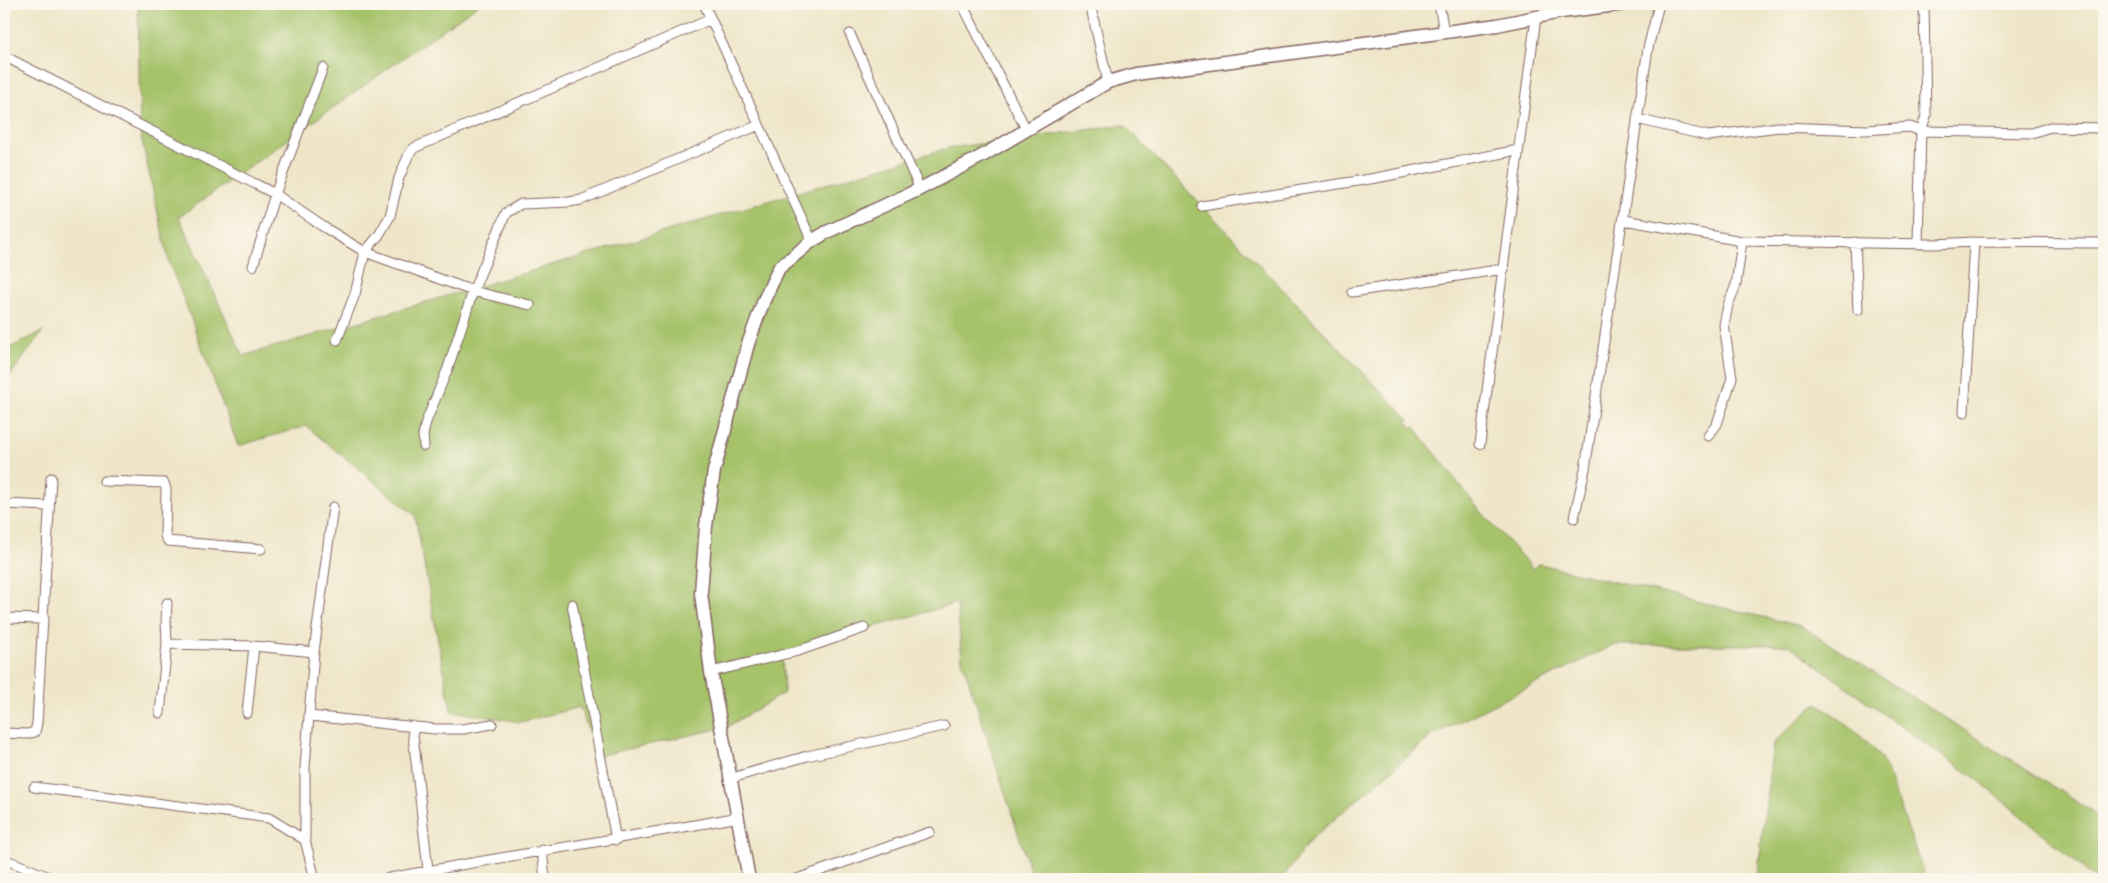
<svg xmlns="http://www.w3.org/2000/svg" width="2108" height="883" font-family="Mynerve,sans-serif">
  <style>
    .green { fill: #a6c36a; stroke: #78714a }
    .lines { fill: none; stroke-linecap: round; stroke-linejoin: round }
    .street-casing { stroke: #846562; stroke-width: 11 }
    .secondary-casing { stroke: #846562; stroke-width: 15 }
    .street { stroke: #fff; stroke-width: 9 }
    .secondary { stroke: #fff; stroke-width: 12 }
  </style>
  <rect width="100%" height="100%" fill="#fbf7ec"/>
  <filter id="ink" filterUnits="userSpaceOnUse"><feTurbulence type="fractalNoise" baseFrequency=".02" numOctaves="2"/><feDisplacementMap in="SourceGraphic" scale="10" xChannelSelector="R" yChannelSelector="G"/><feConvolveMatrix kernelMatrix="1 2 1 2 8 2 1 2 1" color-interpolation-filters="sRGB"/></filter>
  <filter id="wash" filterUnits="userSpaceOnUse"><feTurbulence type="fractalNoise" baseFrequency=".0096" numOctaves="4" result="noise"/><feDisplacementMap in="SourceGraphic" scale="20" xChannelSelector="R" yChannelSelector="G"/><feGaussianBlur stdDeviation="1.12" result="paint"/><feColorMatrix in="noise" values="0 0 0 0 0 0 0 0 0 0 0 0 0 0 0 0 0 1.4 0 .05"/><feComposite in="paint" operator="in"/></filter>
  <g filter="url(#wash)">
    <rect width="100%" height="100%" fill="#efe6c9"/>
    <path class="green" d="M138 4H479L179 217 243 356 948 148 1124 125 1405 416 1409 420 1407 422 1412 428 1414 426 1477 507 1533 569 1539 564 1801 626 2104 819V878L2096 879 1977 779 1911 734 1789 645H1613L1433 735 1310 840 1282 879H1033L962 660 957 603 782 654 784 693 727 727 597 756 580 707 521 722 451 711 415 515 306 426 238 446 183 297 169 263 140 132Z
      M43 331 4 384V351Z
      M1817 703C1843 721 1868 738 1885 765L1926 879H1757L1773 743Z"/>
  </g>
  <g filter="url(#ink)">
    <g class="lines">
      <g class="street-casing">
        <path id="street" d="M704 4 812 241
          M962 4 1026 129
          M1090 4 1108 82
          M1439 4 1444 32
          M850 34 920 189
          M4 56 275 194 322 226 365 252 473 291 530 305
          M1637 119 1708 136 1779 127 1866 130 1910 127 1921 131 2032 133 2050 127 2104 128
          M1202 206 1376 178 1518 150
          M1624 220 1742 241 1934 244 1974 242 2104 243
          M1855 242 1858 310
          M1918 242 1921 131 1926 116 1924 4
          M253 266 275 194 323 68
          M1352 292 1504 269
          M337 340 355 294 365 252 379 235 390 216 399 178 409 154 414 148 711 19
          M1964 413 1974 242
          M1708 436 1717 424 1732 378 1724 325 1728 305 1736 285 1742 241
          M1480 444 1536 17
          M424 446 423 435 426 422 448 368 473 291 506 213 521 204 569 202 581 200 759 125
          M104 481 164 483 166 489 165 536 168 541 261 549
          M4 504 49 506
          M1574 518 1585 469 1648 48 1659 4
          M572 604 616 840
          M4 618 44 619
          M167 644 254 646 314 652
          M711 672 798 651 864 628
          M160 713 167 644 166 621 167 603
          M247 713 254 646
          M310 716 435 729H463L492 724
          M412 726 429 879
          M4 733 27 734 35 732 37 723 51 478
          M732 778 807 756 944 726
          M34 787 269 818 305 840
          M542 850 545 879
          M4 859 54 879
          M315 879 305 840V767L314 652 333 507
          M385 879C502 856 621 839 739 817
          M797 879 930 832"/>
      </g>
      <g class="secondary-casing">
        <path id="secondary" d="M749 879 711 672 701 593 706 526 714 471 748 344 764 300 779 268 812 241 827 232 920 189 982 156 1108 82 1136 74 1497 25 1561 12 1625 4"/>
      </g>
      <use href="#street" class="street"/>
      <use href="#secondary" class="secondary"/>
    </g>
  </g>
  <rect width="2108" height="883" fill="none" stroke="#fbf7ec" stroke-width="20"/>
</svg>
